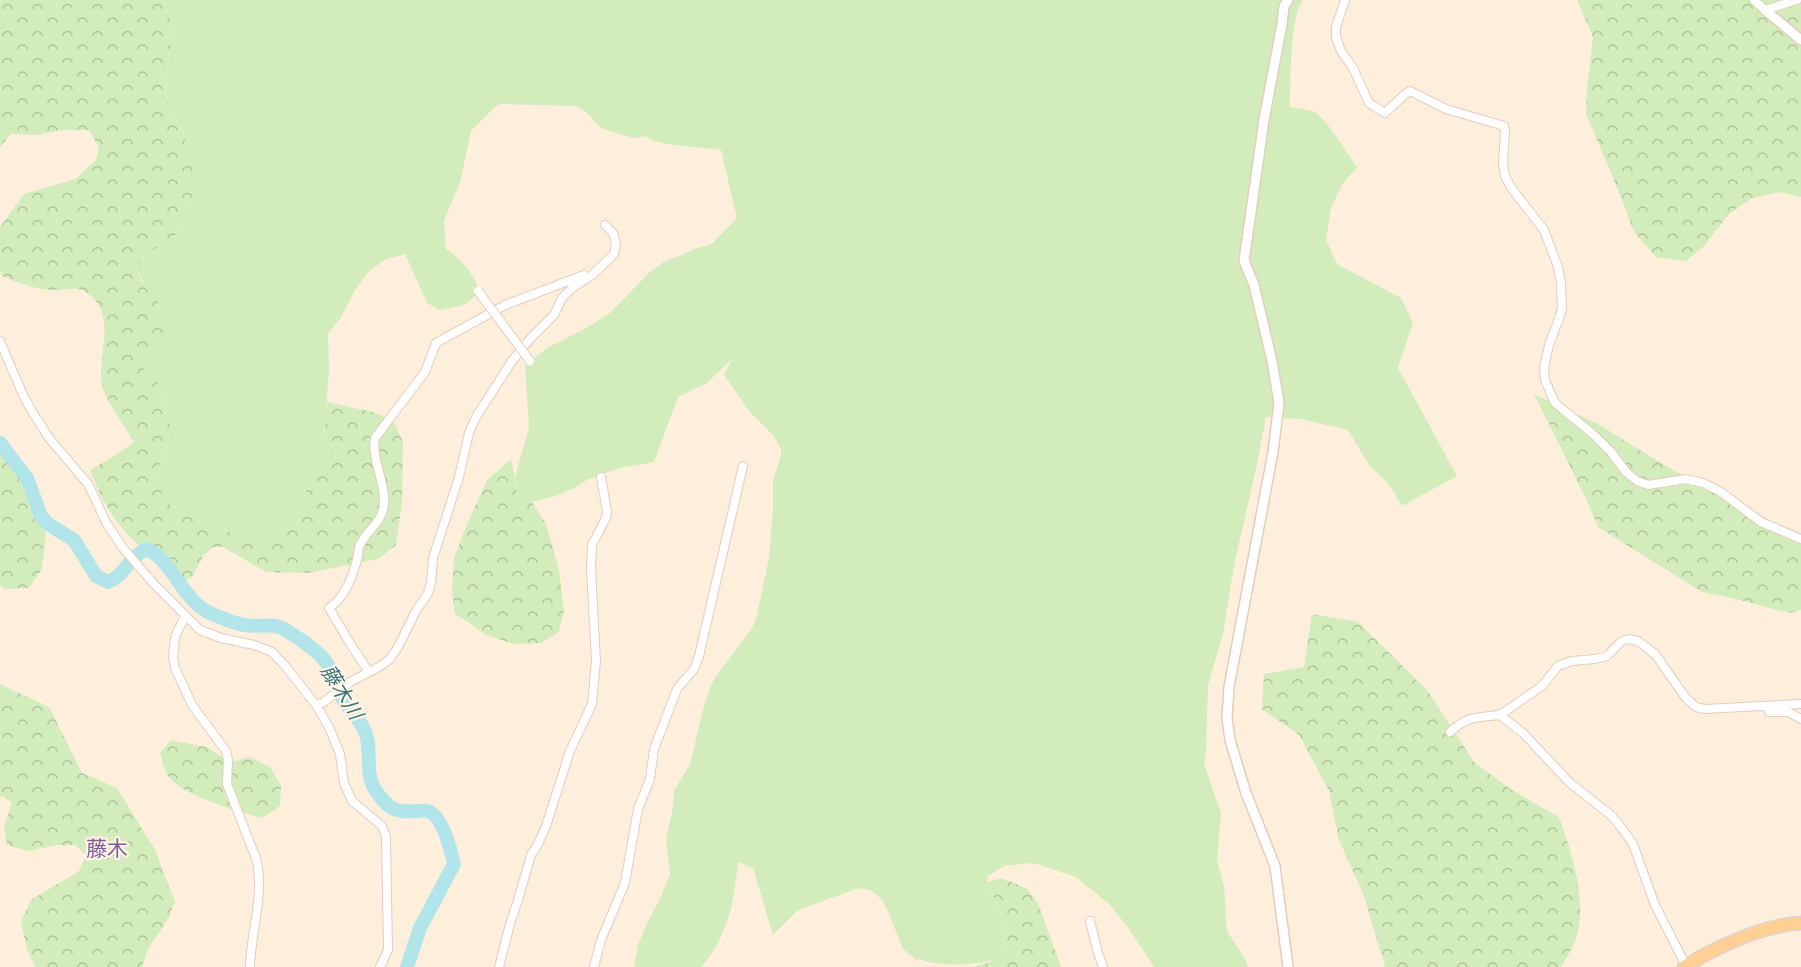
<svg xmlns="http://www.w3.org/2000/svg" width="1801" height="967" font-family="'Golos Text','Noto Sans JP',sans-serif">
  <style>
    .grass { fill: #d3ecbb }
    .forest { fill: url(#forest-crowns) }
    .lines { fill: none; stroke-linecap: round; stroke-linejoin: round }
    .river { stroke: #b1e5e9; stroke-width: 14 }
    .minor-casing { stroke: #e5ccbc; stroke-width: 10 }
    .tertiary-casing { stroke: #e5ccbc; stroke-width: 12 }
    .primary-casing { stroke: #ded5d2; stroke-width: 15 }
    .minor { stroke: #fff; stroke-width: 8 }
    .tertiary { stroke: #fff; stroke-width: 9 }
    .primary { stroke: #ffcf93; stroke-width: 12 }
    .minor-bridge-casing { stroke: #e5ccbc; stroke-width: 10; stroke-linecap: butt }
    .minor-bridge { stroke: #fff; stroke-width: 8 }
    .labels { text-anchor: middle; stroke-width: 4.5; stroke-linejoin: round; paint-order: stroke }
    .water-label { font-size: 20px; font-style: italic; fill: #36767d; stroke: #fff3e5 }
    .quarter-label { font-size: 21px; fill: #825e9a; stroke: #fff3e5 }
  </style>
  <defs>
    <pattern id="forest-crowns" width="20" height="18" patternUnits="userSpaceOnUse" patternTransform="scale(1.5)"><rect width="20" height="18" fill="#d3ecbb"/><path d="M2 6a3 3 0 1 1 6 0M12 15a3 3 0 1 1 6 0" fill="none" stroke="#b0c29a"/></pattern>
  </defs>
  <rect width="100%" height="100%" fill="#feefdd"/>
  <path class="grass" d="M163 0H1303C1289 17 1291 83 1290 107 1297 108 1306 109 1313 111 1325 116 1348 155 1357 167L1342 185 1331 208 1326 240 1337 264 1401 298 1413 323 1398 368 1457 476 1402 506 1388 483 1369 465 1348 430 1301 419 1266 417 1256 469 1234 565 1223 634 1208 685 1206 752 1204 764 1221 813 1217 860 1224 886 1227 931 1245 959 1248 967H1154L1127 926 1108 903 1076 877 1033 863 1004 866 988 876 987 882 1004 920 1007 932 1001 958C975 966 944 967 919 959L917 960 903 949 887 909 881 899 872 891 859 888 798 910 773 935 753 868 739 862C736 875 735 890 732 904 727 926 717 950 701 967H634L638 945 647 923 660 899 670 874 666 840 673 807 674 791 690 764 704 706 712 683 719 672 751 630 756 619 769 558 773 509V481L781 455V449L774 436 749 411 724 375 733 358 707 383 678 397 654 462 619 468 587 480 576 487 556 496 532 502 517 492 515 477 529 428 525 365 547 348 588 327 610 313 649 273 662 263 697 248 712 244 737 218 721 150C705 147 654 146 646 136L633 138 601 128 585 111 574 106 500 104 496 106 471 131 460 182 444 221 446 249C461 259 475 275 480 292L464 305 440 310 427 303 405 254 386 259 368 272 355 290 340 319 328 333 329 370 324 438 325 442 334 448 336 457 331 464 316 473 306 491 302 507 287 529 266 538H245L234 534 224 529 200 512H181L163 499 158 475 160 463 168 444 170 423 163 409 167 393 141 375 165 316C156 299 143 285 136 266L146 255 180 232 192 197V154L180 127 171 110 165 92 172 31 170 18Z"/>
  <path class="forest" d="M0 0H163L170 18 172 31 165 92 171 110 180 127 192 154V197L180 232 146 255 136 266 141 280 157 301 165 316 168 334 144 368 142 375 153 378 167 393 163 409 170 423 168 444 160 463 158 475 163 499 180 512H200L224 529 234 534 245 538H266L287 529 302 507 306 491 316 473 331 464 336 457 334 448 325 442 324 438 327 402 373 412 393 420 403 442 402 503 396 545 378 559 308 573 266 572 223 547H213L203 556 192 577 183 582C153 560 125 538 106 505 99 494 95 481 90 470L113 457 134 442C127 430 104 397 102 386 96 353 121 310 82 290 75 287 63 290 55 290 37 290 19 283 2 276L0 269V227L24 194 75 179 96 160 99 148 89 130H62L37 135 11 134 0 147Z
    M1577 0H1801V197L1780 192 1752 198 1729 214 1704 246 1686 261 1656 257 1634 232 1617 187 1586 114 1587 89 1593 37Z
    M1534 394 1598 424 1671 469 1743 504 1795 535 1801 540V610L1789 613 1728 597 1702 592 1598 527 1586 499Z
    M0 453 15 458 46 534 42 569 29 588 4 589 0 585Z
    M511 459 517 492 532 502 546 524 559 570 564 611 559 632 541 643 513 644 484 634 471 624 455 614 452 591 454 558 467 524 487 480Z
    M1312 614 1358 622 1427 690 1474 762 1512 790 1559 817C1572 853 1589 904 1575 942 1571 950 1566 959 1561 967H1385L1364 896 1339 840 1329 791 1299 735 1262 709 1264 674 1304 667Z
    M0 684 49 707 82 773 117 788 155 850 175 902 168 919 148 949 142 967H35L27 950 21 921 31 900 79 871 86 855 75 845H57L28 851 7 845 4 825 12 803 3 796 0 797Z
    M171 740 206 747 231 762 250 757 271 768 281 786 280 806 262 818C237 811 184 797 168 776 164 770 162 760 160 753Z
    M1001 878 1026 888 1038 903 1061 967H962L978 966 1001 958 1007 932 1004 920 987 882Z"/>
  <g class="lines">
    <path class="river" d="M0 443 27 478 41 516 48 524 74 540 96 576 108 582C126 575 128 557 147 549 172 561 182 597 206 611 215 616 234 623 244 625 257 628 272 622 284 629 297 637 323 653 329 667 335 679 338 693 346 704 354 715 364 724 367 738 371 755 365 776 376 791 388 809 396 813 417 811 422 811 426 810 430 812 443 818 451 851 454 864L420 928 407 967"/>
    <g class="minor-casing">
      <path id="minor" d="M1345 0 1336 27V37L1341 51 1353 68 1369 103 1385 113 1404 95 1410 91 1446 109 1504 126 1505 131 1503 164 1505 176 1512 189 1544 230 1558 267 1561 283 1562 308 1560 316 1549 345 1544 368 1545 380 1555 403 1594 435 1611 452 1626 472 1637 481 1648 485 1686 479 1703 483 1721 492 1761 522 1801 539
        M1754 0 1765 10 1797 0
        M0 341 23 395 33 413 49 438 88 484 107 524 123 548 153 583 200 630 221 638 254 645 272 652 286 667 316 705 329 727 340 754 344 783 352 801 382 826 386 837 388 950 380 967
        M185 616 175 637 173 657 175 668 192 705 226 751 228 760 227 784 257 861C264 898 251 931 250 967
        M369 672 351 645 329 608C346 597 353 575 358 556 358 553 359 549 359 547 366 530 384 522 384 502 385 480 371 459 375 438L425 372 436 343 505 305 584 275
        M316 705 324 702 350 682 377 668 389 660 397 649 416 611 428 593 431 583 433 558 459 477 469 433 476 417 512 361 530 339 554 315 562 298 571 289 592 275 614 254 616 244 613 233 605 225
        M1766 706 1769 712H1788L1801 719
        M1450 732C1469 715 1476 718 1500 715
        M1090 921 1098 953 1103 967
        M1686 966 1655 905 1633 844 1620 826 1612 816 1569 782 1524 734 1500 715 1542 686 1558 666 1572 661 1595 659 1607 656 1622 641 1629 639 1638 641 1655 654 1686 698 1696 707 1705 709 1801 704
        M499 967 510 924 518 900 531 855 538 844 546 826 570 751 592 704 596 661 591 569 592 545 606 518 607 511 601 477
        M594 967 601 940 625 883 638 809 650 779 654 749 677 689 694 669 699 656 743 466"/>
    </g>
    <g class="tertiary-casing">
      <path id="tertiary" d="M1765 10 1801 40
        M1288 967 1275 866 1246 793 1230 740 1227 718 1229 687 1273 452 1279 403 1272 361 1254 285 1244 261 1264 120 1282 24 1284 6 1288 0"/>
    </g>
    <g class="primary-casing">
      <path id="primary" d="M1684 967C1716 947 1764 925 1801 923"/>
    </g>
    <use href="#minor" class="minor"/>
    <use href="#tertiary" class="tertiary"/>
    <use href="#primary" class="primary"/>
    <g class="minor-bridge-casing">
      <path id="minor-bridge" d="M478 291 530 361"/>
    </g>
    <use href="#minor-bridge" class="minor-bridge"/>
  </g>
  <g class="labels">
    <g class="water-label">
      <text transform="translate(342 692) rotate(58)" y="7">藤木川</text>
    </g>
    <g class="quarter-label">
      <text x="107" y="856">藤木</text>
    </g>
  </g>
</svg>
